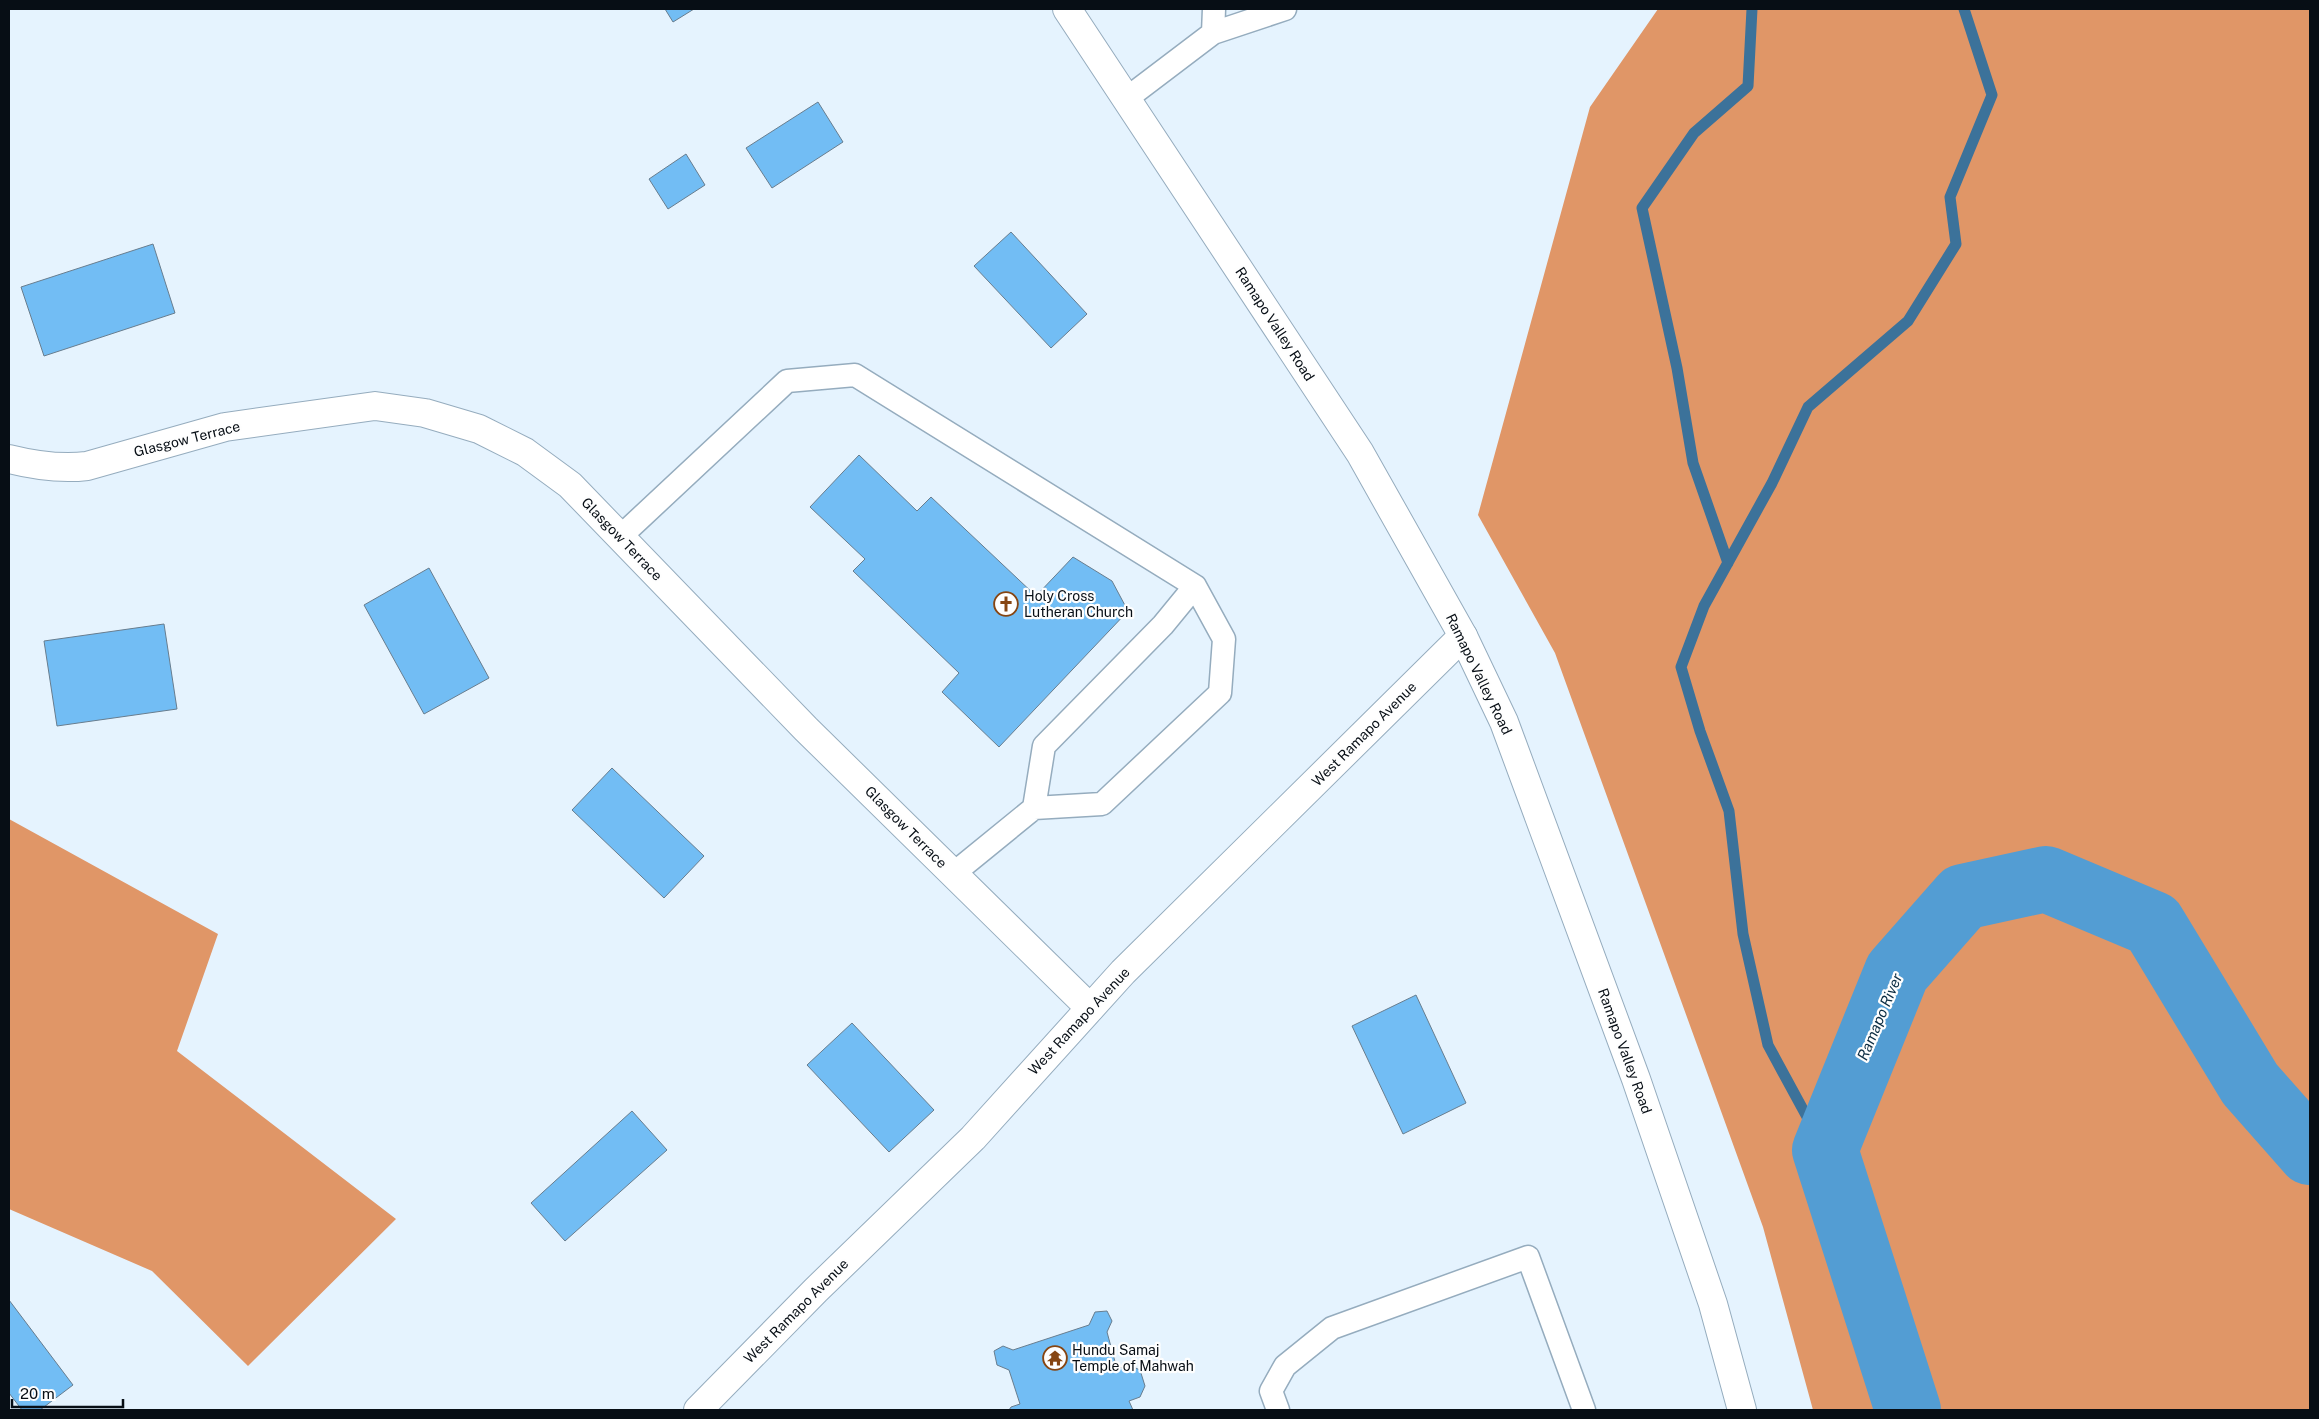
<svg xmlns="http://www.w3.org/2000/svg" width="2319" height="1419" font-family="'Public Sans',sans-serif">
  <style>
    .forest { fill: #e09667 }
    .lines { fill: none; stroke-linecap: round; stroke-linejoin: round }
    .stream { stroke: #3c729a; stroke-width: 11 }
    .river { stroke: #539dd3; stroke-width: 66 }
    .building { fill: #72bdf4; stroke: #687d8e }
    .lane-casing { stroke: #95acbe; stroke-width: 25 }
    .street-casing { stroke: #95acbe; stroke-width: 30 }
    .secondary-casing { stroke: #95acbe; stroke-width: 30 }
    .primary-casing { stroke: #95acbe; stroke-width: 30 }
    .lane { stroke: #fff; stroke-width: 22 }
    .street { stroke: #fff; stroke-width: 28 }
    .secondary { stroke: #fff; stroke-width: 28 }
    .primary { stroke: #fff; stroke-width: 28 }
    .labels { text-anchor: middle; stroke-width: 4.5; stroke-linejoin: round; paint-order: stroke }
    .street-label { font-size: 14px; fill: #070e15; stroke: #fefefe }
    .poi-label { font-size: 14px; fill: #070e15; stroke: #fefefe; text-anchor: start }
    .water-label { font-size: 15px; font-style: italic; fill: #0b2c42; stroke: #fefefe }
  </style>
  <rect width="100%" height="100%" fill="#e5f3fe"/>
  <path class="forest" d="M1658 9H2310V1410H1813L1763 1227 1555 653 1478 515 1590 107Z
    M9 819 218 934 177 1051 396 1219 248 1366 152 1271 9 1209Z"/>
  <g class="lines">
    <path class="stream" d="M1728 563 1693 463 1677 368 1642 208 1694 133 1748 86 1752 9
      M1825 1150 1768 1045 1743 934 1729 811 1700 731 1681 667 1704 606 1772 483 1808 407 1908 321 1956 244 1950 197 1992 95 1964 9"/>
    <path class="river" d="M1908 1410 1825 1150 1897 972 1963 897 2046 879 2153 924 2250 1084 2310 1152"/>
  </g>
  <path class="building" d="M665 9H694L673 22Z
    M818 102 843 142 772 188 746 148Z
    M686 154 705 185 668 209 649 179Z
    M1011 232 1087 314 1051 348 974 266Z
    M153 244 175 313 44 356 21 287Z
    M859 455 917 511 931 497 1036 596 1073 557 1112 581 1128 611 999 747 942 692 959 673 853 571 865 559 810 507Z
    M429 568 489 678 424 714 364 605Z
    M164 624 177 709 57 726 44 641Z
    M612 768 704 856 664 898 572 810Z
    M1416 995 1466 1103 1403 1134 1352 1026Z
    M852 1023 934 1110 889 1152 807 1065Z
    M632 1111 667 1150 565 1241 531 1203Z
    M9 1300 73 1385 40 1410H22L9 1393Z
    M1107 1311 1112 1321 1107 1332 1117 1369 1129 1365 1140 1370 1145 1386 1140 1397 1129 1401 1133 1410H1009L1011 1407 1020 1404 1009 1370 997 1365 994 1351 1003 1346 1013 1350 1089 1325 1095 1312Z"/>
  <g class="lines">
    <g class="lane-casing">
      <path id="lane" d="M1213 33 1214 9
        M1126 99 1213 33 1285 9
        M620 537 787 381 855 375 1195 586 1224 639 1220 693 1102 804 1034 808 953 874
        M1034 808 1044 746 1163 625 1195 586
        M1278 1410 1271 1391 1285 1366 1332 1328 1528 1257 1584 1410"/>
    </g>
    <g class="street-casing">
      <path id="street" d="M9 459C33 465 62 469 87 466L225 427 375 406 425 413 479 429 525 452 570 485 806 729 1090 1008"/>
    </g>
    <g class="secondary-casing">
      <path id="secondary" d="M698 1410 816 1290 973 1138 1123 972 1463 636"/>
    </g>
    <g class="primary-casing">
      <path id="primary" d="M1067 9 1360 453 1463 636 1504 722 1636 1079 1713 1304 1742 1410"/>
    </g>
    <use href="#lane" class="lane"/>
    <use href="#street" class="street"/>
    <use href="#secondary" class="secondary"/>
    <use href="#primary" class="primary"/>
  </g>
  <defs>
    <g id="church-ring" transform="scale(1.25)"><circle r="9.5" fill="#fefefe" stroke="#864512" stroke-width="1.5"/><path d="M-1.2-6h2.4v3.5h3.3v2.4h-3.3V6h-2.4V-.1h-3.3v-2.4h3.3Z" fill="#864512"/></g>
    <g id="temple-ring" transform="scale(1.25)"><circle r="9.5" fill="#fefefe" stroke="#864512" stroke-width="1.5"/><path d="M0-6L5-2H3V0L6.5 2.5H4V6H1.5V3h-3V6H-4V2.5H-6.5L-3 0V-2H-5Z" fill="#864512"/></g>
  </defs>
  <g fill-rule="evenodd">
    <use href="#church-ring" x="1006" y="604"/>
    <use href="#temple-ring" x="1055" y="1358"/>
  </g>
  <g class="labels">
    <g class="street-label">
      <text transform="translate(1275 324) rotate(57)" y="5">Ramapo Valley Road</text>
      <text transform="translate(187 439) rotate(-14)" y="5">Glasgow Terrace</text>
      <text transform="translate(622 539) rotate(46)" y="5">Glasgow Terrace</text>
      <text transform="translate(1479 674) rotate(64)" y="5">Ramapo Valley Road</text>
      <text transform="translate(1364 734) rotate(-45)" y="5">West Ramapo Avenue</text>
      <text transform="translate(906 827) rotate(45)" y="5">Glasgow Terrace</text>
      <text transform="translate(1079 1021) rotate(-47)" y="5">West Ramapo Avenue</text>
      <text transform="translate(1625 1051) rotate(70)" y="5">Ramapo Valley Road</text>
      <text transform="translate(796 1311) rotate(-45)" y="5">West Ramapo Avenue</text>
    </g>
    <g class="poi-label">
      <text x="1024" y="601">Holy Cross<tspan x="1024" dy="16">Lutheran Church</tspan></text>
      <text x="1072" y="1355">Hundu Samaj<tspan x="1072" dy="16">Temple of Mahwah</tspan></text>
    </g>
    <g class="water-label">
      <text transform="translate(1880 1017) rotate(-67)" y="5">Ramapo River</text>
    </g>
  </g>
  <rect width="2319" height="1419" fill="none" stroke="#070e15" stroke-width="20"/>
  <path d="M12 1399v8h111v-8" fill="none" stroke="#070e15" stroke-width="2.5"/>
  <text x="20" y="1399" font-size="15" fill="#070e15" stroke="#fefefe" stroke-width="4" paint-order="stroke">20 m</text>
</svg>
